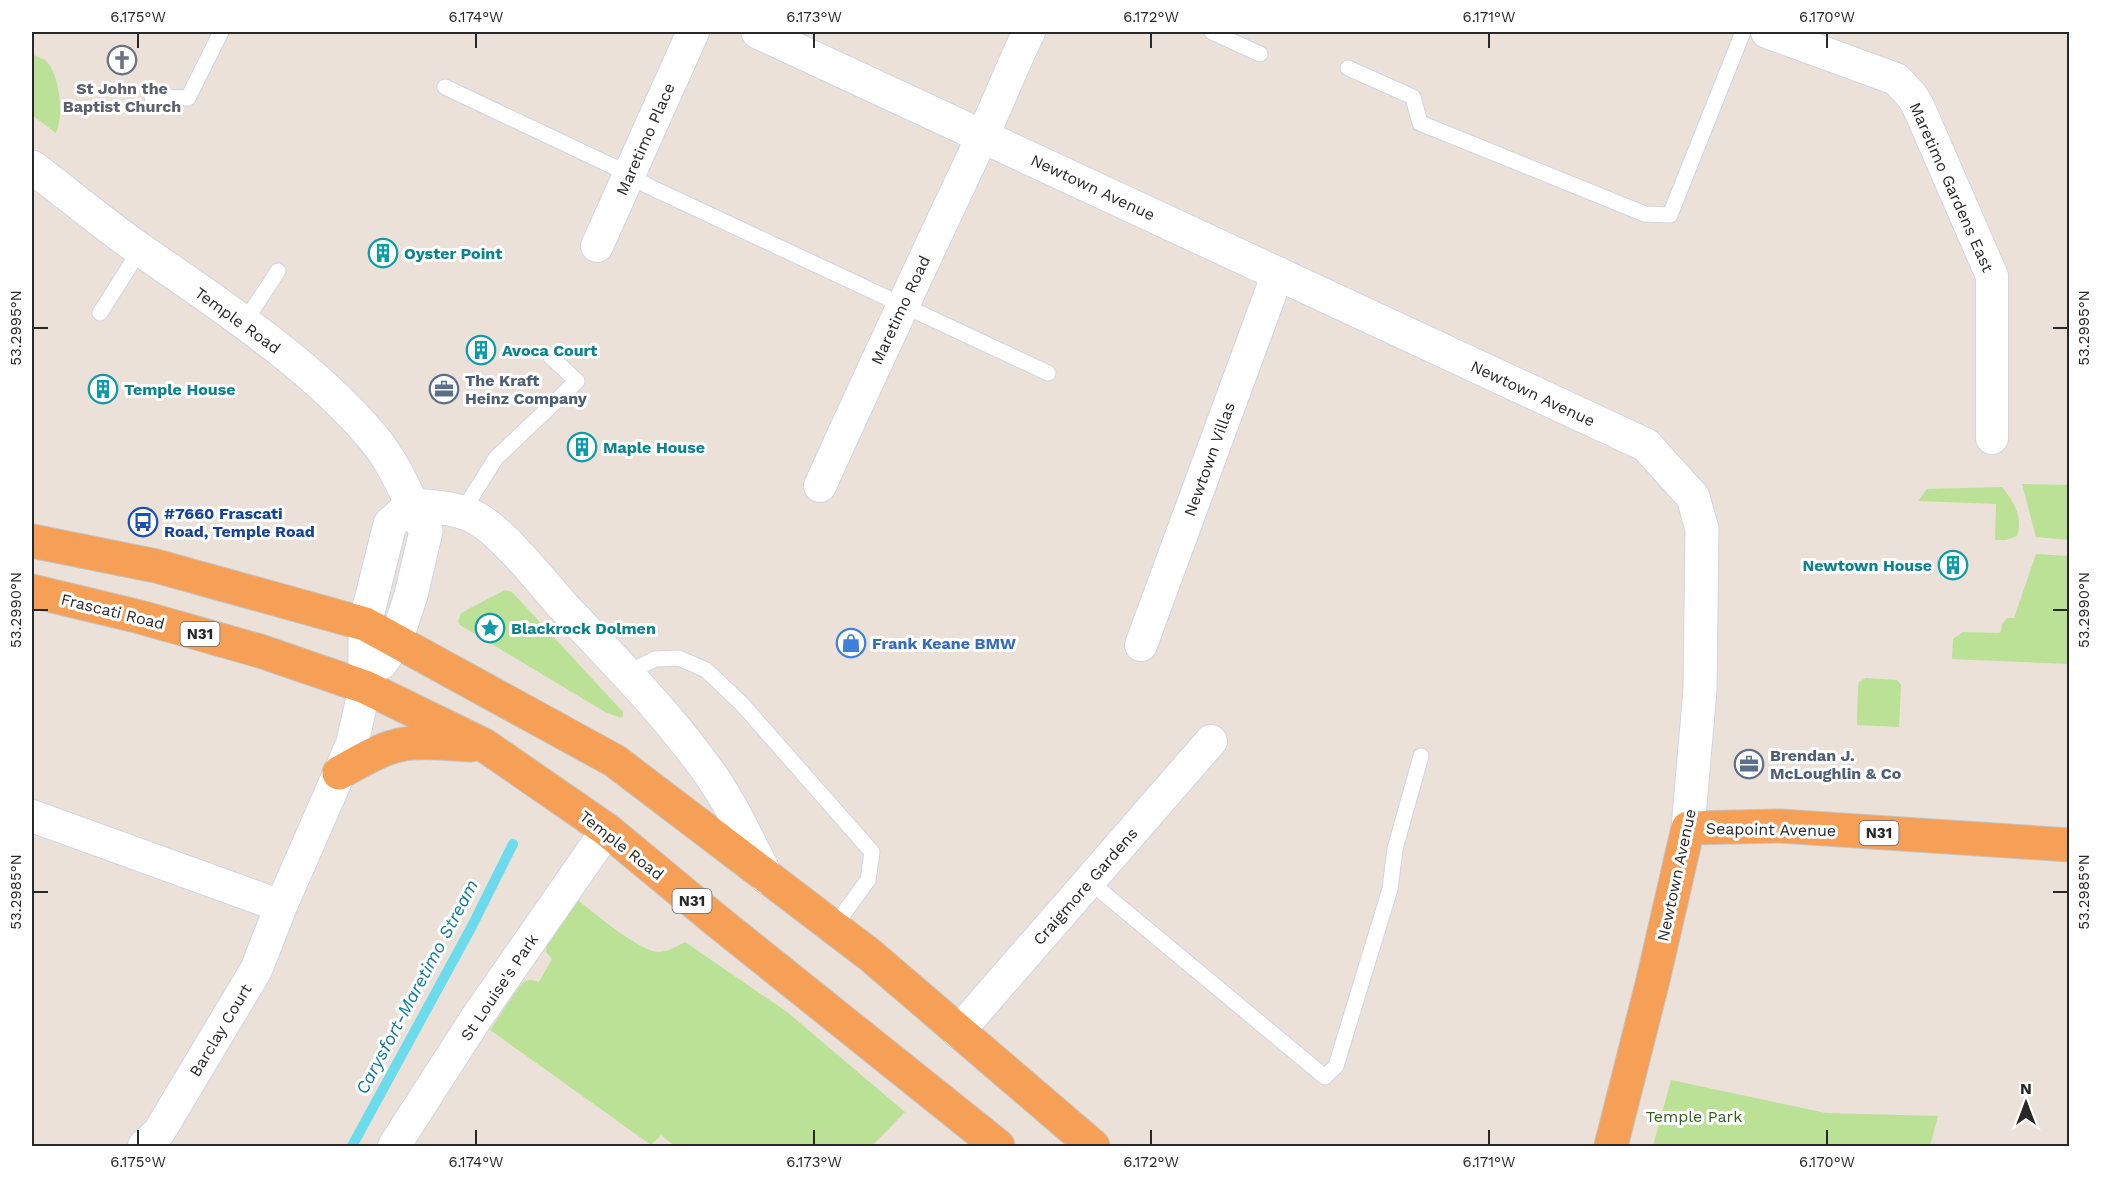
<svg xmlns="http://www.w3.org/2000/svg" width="2101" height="1178" font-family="'Work Sans',sans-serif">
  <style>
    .green { fill: #bae196 }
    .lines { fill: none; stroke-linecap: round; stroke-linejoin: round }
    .stream { stroke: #6cdced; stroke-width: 10 }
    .service-casing { stroke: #cfd5e1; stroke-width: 17 }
    .minor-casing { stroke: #cfd5e1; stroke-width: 34 }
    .tertiary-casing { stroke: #cfd5e1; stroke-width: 35 }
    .trunk-casing { stroke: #c3c3c3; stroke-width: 35 }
    .service { stroke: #fff; stroke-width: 15 }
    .minor { stroke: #fff; stroke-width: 32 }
    .tertiary { stroke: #fff; stroke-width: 33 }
    .trunk { stroke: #f69f56; stroke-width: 33 }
    .ticks { fill: none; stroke: #282828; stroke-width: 2 }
    .labels { text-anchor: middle; stroke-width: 6; stroke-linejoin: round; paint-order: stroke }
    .shield { fill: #fff; stroke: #686868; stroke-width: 1.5 }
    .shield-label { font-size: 15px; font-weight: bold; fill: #282828 }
    .worship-label { font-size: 16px; font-weight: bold; fill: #5b616d; stroke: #fff }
    .street-label { font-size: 16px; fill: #282828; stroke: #fff }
    .culture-label { font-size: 16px; font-weight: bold; fill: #0d838f; stroke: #fff; text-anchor: start }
    .service-label { font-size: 16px; font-weight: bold; fill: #4e5e75; stroke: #fff; text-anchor: start }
    .transit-label { font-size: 16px; font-weight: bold; fill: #164399; stroke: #fff; text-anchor: start }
    .shop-label { font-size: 16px; font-weight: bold; fill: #366cbe; stroke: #fff; text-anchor: start }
    .park-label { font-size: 16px; fill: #33631a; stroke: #fff }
    .water-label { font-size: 18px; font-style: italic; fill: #0e7996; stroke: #fff }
    .neatline { fill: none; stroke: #282828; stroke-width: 2 }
    .ticks-label { font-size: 15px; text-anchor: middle; fill: #282828 }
  </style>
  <rect width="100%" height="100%" fill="#ebe1d9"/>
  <path class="green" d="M32 54C35 56 41 58 45 60 60 73 64 116 56 133L32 115Z
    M2022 484 2069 485V540L2036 537Z
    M2002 487C2014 502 2023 516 2017 536L2006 540H1995L1996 504 1918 501 1927 489Z
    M2036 554 2069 556V664L1952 659 1953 639 1963 632 1999 633 2001 631 2002 624 2007 618H2014Z
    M505 590 512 592 623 712V716L621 718 605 712 460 625 458 621 461 613Z
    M1866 678 1897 680 1901 685 1899 727 1857 725 1858 686 1859 682Z
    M578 900C594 913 639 951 658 952 668 952 677 946 685 942L787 1012 905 1112 872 1146H675L661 1135 651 1145 490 1030 521 984C528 979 532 979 539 982L552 959 546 952 547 945Z
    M1671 1080 1826 1113 1938 1116 1930 1146H1653Z"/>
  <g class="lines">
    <path class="stream" d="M352 1146 471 928 513 844"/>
    <g class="service-casing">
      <path id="service" d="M1212 32 1260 54
        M1348 68 1413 97 1420 123 1645 214 1670 215 1743 32
        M445 87 629 174 648 186 1048 373
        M152 97 188 98 221 32
        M100 313 140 250
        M243 324 278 271
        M462 512 496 458 577 381 551 357
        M627 673 655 659 679 658 706 670 741 703 872 852 868 880 833 928
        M1089 881 1325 1077 1336 1066 1390 889 1395 849 1421 756"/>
    </g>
    <g class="minor-casing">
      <path id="minor" d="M1767 32 1896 79 1912 96 1918 106 1992 276V438
        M597 246 693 32
        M820 486C873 368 928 252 983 135 999 101 1012 66 1029 32
        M1141 645 1278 273
        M32 816 281 906
        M958 1032 1211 741
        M144 1146 159 1132 256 970 281 906 352 744 365 687
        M394 1146 475 1020 607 830"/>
    </g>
    <g class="tertiary-casing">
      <path id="tertiary" d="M758 32 1646 445 1693 497 1702 529 1700 690 1688 828
        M32 167C68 194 103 224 141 250 221 306 312 364 375 440 397 467 409 501 426 531L411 595 396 641 381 663
        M365 687V624L390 524 411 505C435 507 460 507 481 521 508 539 541 581 563 606 611 657 661 707 702 763 729 798 747 839 767 878"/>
    </g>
    <g class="trunk-casing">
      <path id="trunk" d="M32 541 156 566 365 624 615 761 870 955 1093 1146
        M32 591 140 617 260 651 365 687 484 745 607 830 717 921 998 1146
        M339 773C359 762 381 748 404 744 426 741 449 744 471 745
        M1611 1146 1653 980 1688 828 1780 826 2070 845"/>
    </g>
    <use href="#service" class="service"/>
    <use href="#minor" class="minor"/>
    <use href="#tertiary" class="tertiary"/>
    <use href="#trunk" class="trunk"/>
  </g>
  <path class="ticks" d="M138 33V48M476 33V48M814 33V48M1151 33V48M1489 33V48M1827 33V48M33 328H48M2053 328H2068M33 610H48M2053 610H2068M33 892H48M2053 892H2068M138 1130V1145M476 1130V1145M814 1130V1145M1151 1130V1145M1489 1130V1145M1827 1130V1145"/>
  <defs>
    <g id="church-ring" transform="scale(1.5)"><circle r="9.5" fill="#fff" stroke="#6b7280" stroke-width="1.5"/><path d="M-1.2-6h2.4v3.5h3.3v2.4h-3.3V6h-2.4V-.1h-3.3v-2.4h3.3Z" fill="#6b7280"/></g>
    <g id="building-ring" transform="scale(1.5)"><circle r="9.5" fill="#fff" stroke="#0f9aa8" stroke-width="1.5"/><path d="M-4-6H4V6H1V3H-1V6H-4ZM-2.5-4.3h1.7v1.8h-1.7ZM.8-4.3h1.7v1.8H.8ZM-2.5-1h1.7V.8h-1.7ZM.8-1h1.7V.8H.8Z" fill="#0f9aa8"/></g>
    <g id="office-ring" transform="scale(1.5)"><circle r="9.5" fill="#fff" stroke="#5c6f8a" stroke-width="1.5"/><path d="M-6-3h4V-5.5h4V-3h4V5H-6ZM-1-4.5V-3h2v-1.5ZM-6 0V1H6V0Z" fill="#5c6f8a"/></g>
    <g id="bus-ring" transform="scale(1.5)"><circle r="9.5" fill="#fff" stroke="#1a4fb4" stroke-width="1.5"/><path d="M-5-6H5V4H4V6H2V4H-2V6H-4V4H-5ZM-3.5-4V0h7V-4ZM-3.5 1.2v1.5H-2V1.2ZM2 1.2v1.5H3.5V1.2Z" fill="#1a4fb4"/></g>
    <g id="sight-ring" transform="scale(1.5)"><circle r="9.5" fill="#fff" stroke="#0f9aa8" stroke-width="1.5"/><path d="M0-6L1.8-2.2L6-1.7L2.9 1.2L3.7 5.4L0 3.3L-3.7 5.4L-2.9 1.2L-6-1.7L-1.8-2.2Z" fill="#0f9aa8"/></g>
    <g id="shop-ring" transform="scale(1.5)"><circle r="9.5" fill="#fff" stroke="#3f7fe0" stroke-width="1.5"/><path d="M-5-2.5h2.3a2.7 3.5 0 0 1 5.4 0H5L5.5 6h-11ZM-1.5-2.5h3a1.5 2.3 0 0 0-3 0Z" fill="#3f7fe0"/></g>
  </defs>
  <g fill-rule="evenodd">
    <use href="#church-ring" x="122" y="60"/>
    <use href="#building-ring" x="383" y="253"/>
    <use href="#building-ring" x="481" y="350"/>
    <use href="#building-ring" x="103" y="389"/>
    <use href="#office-ring" x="444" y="389"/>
    <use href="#building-ring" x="582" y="447"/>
    <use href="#bus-ring" x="143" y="522"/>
    <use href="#building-ring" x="1953" y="565"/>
    <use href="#sight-ring" x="490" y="628"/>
    <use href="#shop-ring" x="851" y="643"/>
    <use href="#office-ring" x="1749" y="764"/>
  </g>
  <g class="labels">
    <g class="shield">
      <rect x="180.5" y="622" width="39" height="24" rx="4.5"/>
      <rect x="1859.5" y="821" width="39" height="24" rx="4.5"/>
      <rect x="672.5" y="889" width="39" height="24" rx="4.5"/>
    </g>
    <g class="shield-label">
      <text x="200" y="639">N31</text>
      <text x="1879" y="838">N31</text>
      <text x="692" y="906">N31</text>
    </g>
    <g class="worship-label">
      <text x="122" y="94">St John the<tspan x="122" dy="18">Baptist Church</tspan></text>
    </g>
    <g class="street-label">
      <text transform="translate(645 139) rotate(-66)" y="6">Maretimo Place</text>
      <text transform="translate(1093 187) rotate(25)" y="6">Newtown Avenue</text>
      <text transform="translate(1952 187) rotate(66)" y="6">Maretimo Gardens East</text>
      <text transform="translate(900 310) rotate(-65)" y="6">Maretimo Road</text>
      <text transform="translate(238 320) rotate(36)" y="6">Temple Road</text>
      <text transform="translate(1533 393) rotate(25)" y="6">Newtown Avenue</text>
      <text transform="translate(1209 459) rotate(-70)" y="6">Newtown Villas</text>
      <text transform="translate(113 611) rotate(14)" y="6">Frascati Road</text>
      <text transform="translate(1771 829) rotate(1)" y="6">Seapoint Avenue</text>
      <text transform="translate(622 845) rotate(38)" y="6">Temple Road</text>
      <text transform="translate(1676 875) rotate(-78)" y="6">Newtown Avenue</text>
      <text transform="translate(1085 886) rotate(-49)" y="6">Craigmore Gardens</text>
      <text transform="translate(499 987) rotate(-56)" y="6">St Louise's Park</text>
      <text transform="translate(220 1030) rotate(-59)" y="6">Barclay Court</text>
    </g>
    <g class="culture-label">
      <text x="404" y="259">Oyster Point</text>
      <text x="502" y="356">Avoca Court</text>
      <text x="124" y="395">Temple House</text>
      <text x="603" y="453">Maple House</text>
      <text x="1932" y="571" text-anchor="end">Newtown House</text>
      <text x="511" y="634">Blackrock Dolmen</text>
    </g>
    <g class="service-label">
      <text x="465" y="386">The Kraft<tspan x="465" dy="18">Heinz Company</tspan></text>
      <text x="1770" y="761">Brendan J.<tspan x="1770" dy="18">McLoughlin &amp; Co</tspan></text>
    </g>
    <g class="transit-label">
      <text x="164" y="519">#7660 Frascati<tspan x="164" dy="18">Road, Temple Road</tspan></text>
    </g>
    <g class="shop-label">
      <text x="872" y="649">Frank Keane BMW</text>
    </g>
    <g class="park-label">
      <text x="1694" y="1122">Temple Park</text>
    </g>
    <g class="water-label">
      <text transform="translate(417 987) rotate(-62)" y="6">Carysfort-Maretimo Stream</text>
    </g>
  </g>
  <rect width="2101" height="1178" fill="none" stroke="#ffffff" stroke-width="66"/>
  <g transform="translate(2026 1103)" stroke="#ffffff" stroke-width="4.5" paint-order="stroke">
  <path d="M0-4.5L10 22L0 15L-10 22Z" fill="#282828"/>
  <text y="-9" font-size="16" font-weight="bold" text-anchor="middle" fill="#282828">N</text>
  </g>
  <rect x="33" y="33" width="2035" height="1112" class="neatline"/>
  <g class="ticks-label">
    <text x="138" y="22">6.175°W</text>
    <text x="476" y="22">6.174°W</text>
    <text x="814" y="22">6.173°W</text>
    <text x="1151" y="22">6.172°W</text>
    <text x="1489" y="22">6.171°W</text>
    <text x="1827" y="22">6.170°W</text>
    <text transform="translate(16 328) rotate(-90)" y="5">53.2995°N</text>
    <text transform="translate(2084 328) rotate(-90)" y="5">53.2995°N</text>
    <text transform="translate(16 610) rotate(-90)" y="5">53.2990°N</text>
    <text transform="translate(2084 610) rotate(-90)" y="5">53.2990°N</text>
    <text transform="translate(16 892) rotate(-90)" y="5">53.2985°N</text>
    <text transform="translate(2084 892) rotate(-90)" y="5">53.2985°N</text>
    <text x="138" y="1167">6.175°W</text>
    <text x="476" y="1167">6.174°W</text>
    <text x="814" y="1167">6.173°W</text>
    <text x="1151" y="1167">6.172°W</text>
    <text x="1489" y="1167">6.171°W</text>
    <text x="1827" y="1167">6.170°W</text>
  </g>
</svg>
